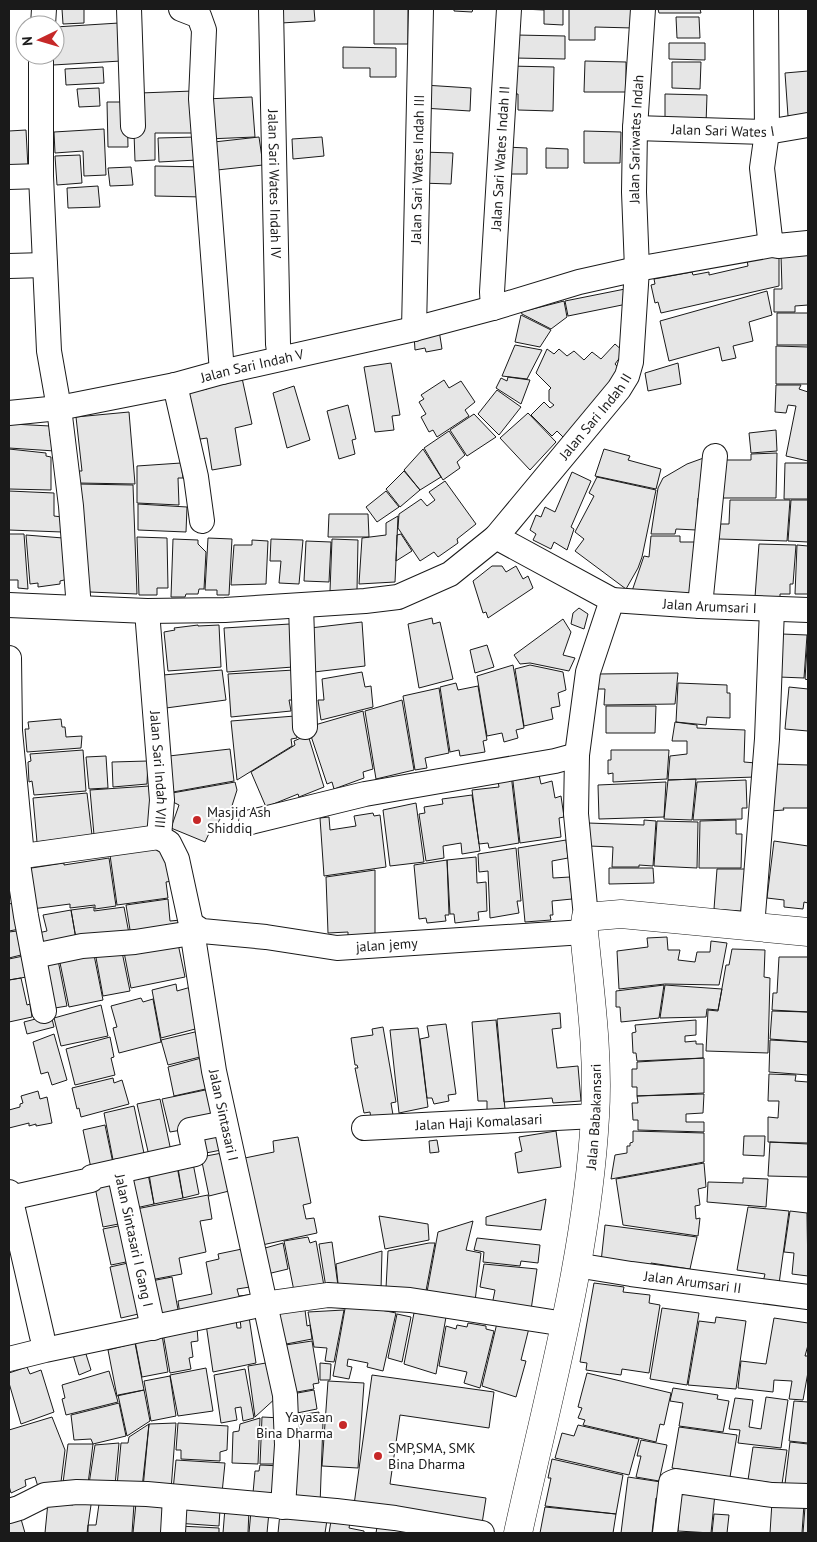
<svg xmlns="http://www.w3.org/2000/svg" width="817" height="1542" font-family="'PT Sans',sans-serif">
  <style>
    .building { fill: #e6e6e6; stroke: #1a1a1a }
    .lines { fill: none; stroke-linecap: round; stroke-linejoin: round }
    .minor-casing { stroke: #1a1a1a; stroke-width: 26 }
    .tertiary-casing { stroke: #1a1a1a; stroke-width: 29 }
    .minor { stroke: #fff; stroke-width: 24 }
    .tertiary { stroke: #fff; stroke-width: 28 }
    .poi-dot { fill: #c62828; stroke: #fff; stroke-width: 2 }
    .labels { text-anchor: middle; stroke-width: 4; stroke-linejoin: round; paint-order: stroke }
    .street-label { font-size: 14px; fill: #1a1a1a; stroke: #fff }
    .poi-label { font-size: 14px; fill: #1a1a1a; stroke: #fff; text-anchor: start }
  </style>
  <rect width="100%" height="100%" fill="#fff"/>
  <path class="building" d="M62 9H84V23L63 24Z
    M280 9H314L315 21 281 23Z
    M374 9H408V44H374Z
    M454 9H473L472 12 454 11Z
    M522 9H563V25L544 24V10Z
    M569 9H633V28L595 27V40H569Z
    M658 9H700L701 13H659Z
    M676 17H699L700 38H677Z
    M119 23 121 61 53 65 55 27Z
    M516 35 565 36V59L515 58Z
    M669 43H705V60L669 59Z
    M343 47 396 48V77H370V68H343Z
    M585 61 626 62V92H584Z
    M672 62H701L700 89 672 88Z
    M509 66 554 67 553 111 518 110V94H509Z
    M103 67 104 83 66 85 65 69Z
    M808 71V115L788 116 785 73Z
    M424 85 471 88 470 111 423 108Z
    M99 88 100 106 79 107 77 89Z
    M193 91 194 133H155V160L135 161 134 133 140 93Z
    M665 94 707 95 706 124 665 123Z
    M252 97 255 137 207 139 205 99Z
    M107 102H127L128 147H108Z
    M104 129 106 175 84 176 83 151 55 153 54 132Z
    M26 130 28 168 9 169V131Z
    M584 131 621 132 620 163H584Z
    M196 137 197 160 159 162 158 138Z
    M259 137 263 165 208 171 205 143Z
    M322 137 324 156 293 159 292 139Z
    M505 147 527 148V174H505Z
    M546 148 568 149V168H546Z
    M422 152 453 153 451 184 420 183Z
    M80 155 82 183 57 185 55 156Z
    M155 166 204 167V197L155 196Z
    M131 167 133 185 110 186 108 168Z
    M98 186 100 207 68 208 67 188Z
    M808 252V305L795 306V312H774V289H782L781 255Z
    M779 253V286L661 313 658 302 655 303 651 285 655 284 654 279 692 272 693 275 709 272V275L748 266 747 260Z
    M625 289 627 304 568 316 565 301Z
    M767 291 772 315 749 322 753 341 733 346 736 358 722 361 719 347 669 361 660 321Z
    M564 301 567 317 551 329 522 314 521 312Z
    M777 313H808V345H777Z
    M521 315 551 330 540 347 515 342Z
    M439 330 442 349 426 352 425 348 415 350 414 335Z
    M615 344 624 352 615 364 623 373V378L563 437 557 431 552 436 531 415 544 402 550 408 554 405 549 401V390L551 388 536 373 547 349 554 354 559 349 567 356 574 351 584 360 592 352 601 359Z
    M515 345 542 350 527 379 502 376Z
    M776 346 808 347V384H776Z
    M391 363 400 415 392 416 394 430 375 432 364 367Z
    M678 363 681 384 648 391 645 373Z
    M508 377 530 380 521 404 496 388 501 378 507 381Z
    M242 378 252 424 235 428 241 465 212 470 207 438 194 440 186 393 207 389 206 385Z
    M444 380 449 388 461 381 475 402 465 410 469 416 437 437 433 430 429 432 421 417 426 414 419 402 424 399 421 395Z
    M776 385H801L799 389 808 392V461L786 456 796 406 788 405 786 413 775 412Z
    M294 386 310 440 287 448 273 393Z
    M497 390 521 407 499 435 478 414Z
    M348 405 356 439 352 440 355 454 339 459 327 411Z
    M129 412 135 484 78 483 77 471H82L76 417Z
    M528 413 556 442 530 470 500 438Z
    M474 414 496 437 467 456 450 430Z
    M12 424 50 426V436L55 437V451L9 448V425Z
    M776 430 777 451 751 453 749 433Z
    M449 431 465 455 457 462 460 468 443 480 424 448Z
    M9 449 46 453V456L51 457V490L9 489Z
    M423 449 441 477 420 490 404 470Z
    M604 449 630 456 628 460 661 469 656 489 595 476Z
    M777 453 776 498H717L719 460H751V454Z
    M709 456 706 496 698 498 696 530 676 529 675 534H651L658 488 663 478 687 464Z
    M181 463 183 478H178L179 505 137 503V466Z
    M785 463H808V499H784Z
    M404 471 420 490 400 507 386 489Z
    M572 472 591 481 571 527 574 529 567 550 554 542 551 549 533 540 536 534 530 530 536 515 541 517 545 507 555 512Z
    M597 477 656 490 642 557 638 568 626 589 575 551 584 539 575 532 594 496 589 493Z
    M445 481 476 524 457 539 458 543 438 557 434 552 420 561 398 528 399 514 421 499 427 506 435 500 429 492Z
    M78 484 133 485 137 594 90 592 88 587Z
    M9 491 54 493V516L62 517V532L9 530Z
    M386 491 399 507 377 522 366 507Z
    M730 500H790L787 541 719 539 720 524H729Z
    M791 500H808V542L788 541Z
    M138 504 187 507 186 532 138 530Z
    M329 514H368L369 537H328Z
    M398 516 395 582 359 584 362 538 386 535V523Z
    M9 534H24L28 589 18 588V580H9Z
    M401 534 412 551 396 561 397 535Z
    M26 535 63 538 68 579 60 581V584L38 587V583L30 584Z
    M651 536H680V542H699L693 599 631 594 644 556 649 557Z
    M137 537 167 538 168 588H157V595H139Z
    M208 538 232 539 229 595H217V590H205Z
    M173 539 198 540V544L206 552 204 589H199L198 594H186L185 597H171Z
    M271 539 303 540 299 584 279 583 281 561H270Z
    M332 539 358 540 357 590 330 591Z
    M252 540 268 541 266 584 231 585 234 545H252Z
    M306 541 331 542 329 582 304 581Z
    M759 544 796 545 793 584H790V594H780V598L755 597Z
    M797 545 808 546V594H795Z
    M492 566H502L506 572 516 566 523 579 528 576 533 588 488 618 486 612 483 613 473 581Z
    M579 608 588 614 584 629 571 624 573 613Z
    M432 618 433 624 440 622 453 679 419 688 408 624Z
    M563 619 571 632 563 655 575 658 569 671 530 663 520 664 514 655Z
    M362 622 365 666 314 672 310 628Z
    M290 624 293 667 227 672 224 628Z
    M198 625V626L219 625 221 667 168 671 164 632 175 630 174 628Z
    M808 632V680L805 679Z
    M782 634 807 635 804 678 779 677Z
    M487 645 494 667 475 673 470 650Z
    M513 665 524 728 516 730 518 738 504 742 502 733 487 736 477 676Z
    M530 665 563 672 566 690 558 693 560 706 551 708 553 719 524 726 515 669Z
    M222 670 226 700 166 708 163 675Z
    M294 670 297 700H289L291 711 231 717 228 674Z
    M362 672 365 687 371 686 373 707 321 720 318 700H324L322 679Z
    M678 673 675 704 604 705 605 689H597L598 674Z
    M456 683 458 690 478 686 487 740 483 741 485 752 460 756 459 750 450 752 440 687Z
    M678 683 727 685V693H730V718L707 717 706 725 676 722Z
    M789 687 808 689V731L785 729Z
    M439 688 449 753 425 758 427 768 415 770 403 696Z
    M402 700 414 770 376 779 365 711Z
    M606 706H656L655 733H606Z
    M363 711 373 769 363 772 364 778 334 789 332 782 327 784 308 727Z
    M295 716 297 738 291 739 292 746 237 780 231 721Z
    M61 719 62 727H65L66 737 82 736 81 748 27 752 25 729H29L28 722Z
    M675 722 697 725V728L745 730 744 762 756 763 755 777 668 780 670 756 687 754V741H672Z
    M308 735 324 787 299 797 298 794 266 807 251 772 295 745 294 741Z
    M230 749 234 781 173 792 169 756Z
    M83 750 86 791 34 795 32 781 29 782 28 762 31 761 30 754Z
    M611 750H669L667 779 613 782V773L608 774V760H611Z
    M106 756 108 788 89 789 86 757Z
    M148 761 147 784 113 787 112 762Z
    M773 764 808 765V808H783L784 810 770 811Z
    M523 770 525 779 539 775 541 784 552 781 555 798 561 796 564 817 559 818 561 837 520 843 512 773Z
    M511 774 519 843 489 848 488 843 479 844 472 790 499 787 497 776Z
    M696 779 692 820 664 819 668 780Z
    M746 780 747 808H742V819L693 820 697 782Z
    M235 782 237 790 230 812 225 810 215 828 212 827 205 842 171 828 179 805 173 802 172 793Z
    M666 782 664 817 599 819 598 785Z
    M149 786 153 817 149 828 94 835 90 790Z
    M87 793 92 835 37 842 33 798Z
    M472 795 480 851 462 854 461 843 443 846 444 858 426 861 419 814 425 813 424 807 443 804 442 799Z
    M416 803 424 862 390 866 383 810Z
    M373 813 374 816 380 815 386 867 324 876 320 818 329 817 330 830 356 826 354 816Z
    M644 820 656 821 653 866 639 865V867H612L613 847 589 846 588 823 644 825Z
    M736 820V834H742L741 868H699L700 821Z
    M657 821 698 822 697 868 654 866Z
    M566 840 568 858 552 861 553 878 570 877 572 899 552 901 553 915H550L551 920 525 922 518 848Z
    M774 841 808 846V903L804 902 803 909 784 907V900L767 898Z
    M166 848 172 881 166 882 168 898 117 905 110 855Z
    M516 848 521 901H517L519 913 490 918 488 871 479 872 478 854Z
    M476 857 477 883 486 882 487 911 478 912 479 920 455 923 454 914H450L447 860Z
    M109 858 116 906 95 909V905L70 908V904L32 909 25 869 64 863V865Z
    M447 860 449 915H445L446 921 427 923 426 918 419 919 414 865Z
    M609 868H653L654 883 609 884Z
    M717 869H745L741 911 714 909Z
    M375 870V939L348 940V932L328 933 326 877Z
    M168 899 170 921 181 920 183 933 131 936 126 905Z
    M18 902 25 928 9 931V904Z
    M94 907V911L124 907 130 939 77 944 71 910Z
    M71 910 77 945 40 952 38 933 47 931 43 915Z
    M17 931 21 955 9 958V932Z
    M667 937 668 950H680L678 960 695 962 697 952H710L711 941 727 943 719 985 665 984 619 989 617 951 648 947 647 938Z
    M177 939 185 977 131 988 123 947Z
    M121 947 130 991 103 996 95 952Z
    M732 949 765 950 764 977 770 978 768 1053 706 1051 708 1010 718 1011 726 965H729Z
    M93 950 103 1000 69 1007 58 953Z
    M28 955 32 976 9 980V959Z
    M779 957H808V1012L772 1010 773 993H777Z
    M58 960 67 1006 55 1008 43 963Z
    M21 978 27 1005 30 1004 32 1017 9 1022V980Z
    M176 984 177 991 191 987 199 1028 161 1038 152 990Z
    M664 985 659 1018 621 1022 620 1007H616V991Z
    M665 985 722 989 718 1010 707 1009 706 1017 660 1018Z
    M141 998 143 1002 153 999 161 1042 119 1053 113 1028 117 1027 111 1006Z
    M101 1005 108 1036 61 1046 54 1018Z
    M772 1011 808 1012V1042L770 1039Z
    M560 1013 561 1028 552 1029 557 1068 578 1066 581 1101 553 1103 552 1098 504 1102 497 1019Z
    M51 1015 54 1027 27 1034 24 1022Z
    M496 1020 505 1109 487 1110V1101H478L472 1022Z
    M696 1020V1035L685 1036V1042L696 1041V1044H703V1058L637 1061 636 1053H633L632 1033 636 1032 635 1025Z
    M446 1024 456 1094 448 1095 449 1101 434 1104 432 1098H427L420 1039 429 1037 427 1026Z
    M383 1027 396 1102 391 1103 393 1115 371 1119 370 1112 364 1113 355 1068H358L357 1065H355L351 1038 373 1035 372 1029Z
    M418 1028 428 1107 399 1113 390 1030Z
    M199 1031 204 1056 168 1065 161 1040Z
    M54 1034 67 1080 52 1085 48 1072 41 1074 33 1042Z
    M110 1037 114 1057 111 1058 115 1075 75 1085 66 1049Z
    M770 1040 808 1042V1075L769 1072Z
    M205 1057 210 1088 174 1096 168 1067Z
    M704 1058V1093L637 1096V1087H632V1069H637V1062Z
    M769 1074 796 1075 795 1081 808 1082V1143L768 1142V1117L778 1118 779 1101H768Z
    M113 1078 114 1083 122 1080 129 1104 81 1117 79 1108 77 1109 72 1088Z
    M210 1089 216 1124 170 1132 162 1099Z
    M38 1091 40 1099 47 1097 52 1123 36 1126V1124L29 1126V1123L9 1128V1110L20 1107V1104L23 1103 21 1096Z
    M704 1094 703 1113 686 1114V1122H704V1132L638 1130V1120H633L632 1103H638L637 1096Z
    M160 1099 172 1156 150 1160 137 1104Z
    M134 1106 145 1158 114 1165 104 1113Z
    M105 1125 114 1168 92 1173 83 1130Z
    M217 1126 221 1150 196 1155 192 1130Z
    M556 1131 561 1167 518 1173 515 1153 522 1151 519 1137Z
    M633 1131 704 1133V1162L611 1179 615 1155 627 1153V1146H630V1143L633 1142Z
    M744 1136H765L764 1156 743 1155Z
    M298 1137 311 1203 303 1205 306 1219 314 1218 317 1233 262 1245 240 1159 274 1152 273 1141Z
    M437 1140 439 1152 430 1153 429 1141Z
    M770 1142 808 1144V1177L768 1176Z
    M222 1153 229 1191 209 1196 201 1157Z
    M192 1158 199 1194 183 1198 177 1162Z
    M176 1161 183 1198 154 1204 148 1168Z
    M704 1163 706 1187 698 1189 700 1205 695 1206 696 1219 700 1218 698 1236 623 1225 616 1179Z
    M147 1169 154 1204 131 1209 125 1173Z
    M119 1177 129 1222 103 1227 94 1182Z
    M743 1178 768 1179 766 1207 707 1202 708 1182 743 1183Z
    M208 1195 212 1219 200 1221 206 1252 179 1258 182 1274 145 1281 131 1210Z
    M546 1199 541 1230 486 1225V1217Z
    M748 1207 789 1211 779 1284 763 1282 765 1274 737 1270Z
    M790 1211 807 1213 808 1276 792 1274 794 1253 784 1252Z
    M379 1216 428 1224 429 1240 385 1249Z
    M473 1221 466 1250 481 1253 475 1301 427 1292 438 1232Z
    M128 1224 136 1260 111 1265 103 1229Z
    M605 1225 697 1237 690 1269 651 1263 650 1269 601 1262Z
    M308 1237 310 1243 316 1241 324 1286 294 1291 284 1241Z
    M477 1238 540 1245 538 1263 521 1261 520 1266 483 1262 484 1252 474 1250Z
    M332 1242 339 1293 327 1294 319 1244Z
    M283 1243 288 1269 263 1275 258 1250Z
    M429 1243H435L425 1296 386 1288 388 1251Z
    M242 1249 250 1287 237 1289 239 1296 248 1295 249 1301 180 1315 178 1301 212 1294 206 1262 219 1259 218 1254Z
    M382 1251 381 1290 339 1293 336 1264Z
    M137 1261 147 1312 121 1318 110 1267Z
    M484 1264 537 1269 531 1310 492 1305 495 1290 480 1287Z
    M172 1277 179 1315 153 1320 146 1282Z
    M594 1283 624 1287 623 1292 650 1295 649 1303 660 1305 649 1373 622 1369 621 1375 586 1370 587 1363 580 1362Z
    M346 1303 396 1313 383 1371 367 1367 368 1363 348 1359 347 1366 352 1367 349 1379 333 1376Z
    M662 1308 699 1313 687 1385 650 1379Z
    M305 1310 307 1326 310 1325 312 1339 276 1346 269 1313Z
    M344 1310 334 1362 325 1361 327 1348 314 1347 308 1312Z
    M414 1313 446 1317 436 1374 404 1364Z
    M397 1314 411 1317 402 1362 388 1358Z
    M249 1317 256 1363 213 1372 206 1324 236 1319 237 1328H241L240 1319Z
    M716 1317 746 1321 736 1389 688 1385 699 1321 715 1323Z
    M774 1318 808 1323V1345L805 1356H808V1372L803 1400 789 1399 792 1381 774 1380 773 1392 738 1388 741 1361 766 1364Z
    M468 1323 486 1326V1329L494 1331 480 1388 464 1383 467 1372 439 1366 446 1326 456 1329 457 1325 467 1327Z
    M497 1323 529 1328 521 1360 526 1361 516 1397 482 1386Z
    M197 1327 198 1341 191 1342 193 1357 189 1358 191 1369 170 1373 163 1333Z
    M162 1335 168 1372 142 1377 135 1341Z
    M312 1341 319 1383 313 1384 314 1389 286 1394 279 1346Z
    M135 1343 144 1390 117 1396 108 1350Z
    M85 1351 91 1370 79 1375 73 1355Z
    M272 1362 278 1396 255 1417 248 1366Z
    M320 1363 331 1364 330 1380H320Z
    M27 1367 30 1374 41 1370 54 1412 21 1424 9 1383V1373Z
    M206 1368 213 1411 178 1416 170 1375Z
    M245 1369 254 1418 243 1421 241 1407 235 1408 237 1420 221 1423 214 1375Z
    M109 1371 118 1402 66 1415 62 1399 65 1398 62 1385Z
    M587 1373 671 1393 664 1425 660 1424 656 1442 583 1425 585 1420 578 1418 582 1408 578 1407Z
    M372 1375 494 1392 489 1428 400 1415 390 1484 486 1498 481 1530 353 1512Z
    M170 1376 176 1416 151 1421 144 1381Z
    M328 1381 364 1383 358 1468 322 1466Z
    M673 1388 718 1395 717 1399 729 1401 723 1432 679 1426 683 1403 670 1401Z
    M144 1390 150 1421 127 1436 118 1395Z
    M314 1390 317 1409 292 1414V1394Z
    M766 1397 788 1400 781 1448 738 1443 740 1430 729 1429 735 1398 753 1400 749 1427 761 1429Z
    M794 1401 808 1402V1443L789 1441Z
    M119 1403 126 1436 93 1444 91 1439 74 1440 71 1415Z
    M319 1412 318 1422H323L320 1505 288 1502 290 1416Z
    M52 1417 65 1450 61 1482 39 1490 35 1477 25 1480 26 1486 11 1493 9 1486V1430Z
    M262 1417 282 1418 284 1464H260Z
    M260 1418 258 1464 232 1463 233 1432 239 1431 240 1424Z
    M176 1423 171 1490 143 1488 149 1424Z
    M178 1423 228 1426 227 1450 220 1452V1461L181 1459V1450H176Z
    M149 1424 142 1488 117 1486 121 1443H128L129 1437Z
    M578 1425 639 1439 629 1475 555 1458 562 1433 574 1436Z
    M679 1427 737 1435 730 1477 672 1468Z
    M641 1440 667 1445 659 1481 636 1477 641 1456H637Z
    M790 1442 808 1444V1487L785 1484Z
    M119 1443 115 1485 89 1484 95 1445Z
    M68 1444H93L88 1484 63 1483Z
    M753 1447 787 1450 782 1484 748 1480Z
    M552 1459 623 1475 616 1514 545 1506 551 1478H548Z
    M176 1460 225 1463 222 1493 173 1490Z
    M260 1465 282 1466 274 1494 253 1493 255 1471H259Z
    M628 1477 661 1482 660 1499 656 1498 652 1533H621Z
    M681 1491 715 1494 711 1533 678 1531Z
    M74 1497 92 1498 87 1533H45L48 1502 73 1505Z
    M772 1502 804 1504 802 1533H770Z
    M136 1503 166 1506 164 1533H133Z
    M99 1504H134L132 1533H88V1525H96Z
    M177 1506 220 1509 219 1526 176 1523Z
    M545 1507 616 1514 613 1533H540Z
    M805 1507H808V1533H803Z
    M225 1508 249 1510 248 1533H223Z
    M251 1511 269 1512 267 1533H249Z
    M19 1512 25 1533H9V1514Z
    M280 1513 327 1520 325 1533H278Z
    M714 1514 729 1515 727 1533H712Z
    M331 1521 350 1523 349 1528 364 1531V1533H329Z
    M179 1526 219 1528V1533H179Z
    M377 1527 403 1529 402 1533H376Z"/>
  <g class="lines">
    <g class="minor-casing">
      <g id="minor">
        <path d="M129 9 133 126"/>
        <path d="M181 9 199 16 204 30 201 99 222 372"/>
        <path id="s1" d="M271 9 278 344 280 358"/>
        <path d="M766 9 767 132 762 168 770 238 772 245 778 246 808 243"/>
        <path d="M43 25 44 9"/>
        <path d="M41 55V176L49 351 59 408 71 506 79 608"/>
        <path id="s2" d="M635 128 767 132 808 125"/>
        <path d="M9 177 41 176"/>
        <path d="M9 266 45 265"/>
        <path id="s3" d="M493 308 492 292 509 9"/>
        <path id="s4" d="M414 329 421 9"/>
        <path d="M175 385 196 477 202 521"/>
        <path id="s5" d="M9 413 59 408 175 385 222 372 414 329 493 308 579 282 637 269 772 245"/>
        <path d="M496 537 612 600 588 672 577 755 576 814 586 917"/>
        <path id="s6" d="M612 600 700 606 808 610"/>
        <path id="s7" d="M9 605 147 611 225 610 365 601 398 597 450 574 496 537 619 389 627 376 631 362 637 269 634 192 635 128 643 9"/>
        <path d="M301 606 305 727"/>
        <path d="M700 606 715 456"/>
        <path id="s8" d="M147 611 162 800 159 837"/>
        <path d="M9 658 10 731 22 856"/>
        <path d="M251 822 365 794 555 761 577 755"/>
        <path id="s9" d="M159 837 169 843 177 859 191 924 214 1071 285 1395 287 1445 283 1507"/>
        <path d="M17 857 26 916 44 1011"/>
        <path d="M9 858 159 837"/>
        <path id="s10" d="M191 924 202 931 266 937 337 948 584 932"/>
        <path d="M752 927 767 739 772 609"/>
        <path d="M34 956 82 946 135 942 192 933"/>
        <path id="s11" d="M364 1128 595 1116"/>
        <path id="s12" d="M119 1171 153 1328"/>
        <path d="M9 1192 42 1336"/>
        <path d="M10 1198 91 1180 92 1177 195 1154 190 1130 225 1123"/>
        <path id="s13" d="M576 1265 631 1274 808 1297"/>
        <path d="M9 1359 45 1350 264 1304 328 1295 410 1300 565 1324"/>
        <path d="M9 1511 19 1508 45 1495 77 1492 147 1494 336 1511 395 1518 482 1533"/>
        <path d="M173 1533 175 1497"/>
        <path d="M665 1533 671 1483 676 1481 772 1495 808 1496"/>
      </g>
    </g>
    <g class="tertiary-casing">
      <g id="tertiary">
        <path id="s14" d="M518 1533C548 1396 587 1258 595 1117 599 1055 590 993 584 932L586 917 621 914 808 932"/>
      </g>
    </g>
    <use href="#minor" class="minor"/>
    <use href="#tertiary" class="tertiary"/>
  </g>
  <g class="poi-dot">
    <circle cx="197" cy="820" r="5"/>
    <circle cx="343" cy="1425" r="5"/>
    <circle cx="378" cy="1456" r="5"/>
  </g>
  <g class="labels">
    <g class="street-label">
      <text dy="5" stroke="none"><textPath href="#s2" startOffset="88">Jalan Sari Wates I</textPath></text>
      <text dy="5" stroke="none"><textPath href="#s7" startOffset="951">Jalan Sariwates Indah</textPath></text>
      <text dy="5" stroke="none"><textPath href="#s3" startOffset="150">Jalan Sari Wates Indah II</textPath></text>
      <text dy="5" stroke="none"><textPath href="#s4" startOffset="160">Jalan Sari Wates Indah III</textPath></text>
      <text dy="5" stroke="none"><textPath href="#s1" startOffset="175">Jalan Sari Wates Indah IV</textPath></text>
      <text dy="5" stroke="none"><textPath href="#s5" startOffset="248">Jalan Sari Indah V</textPath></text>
      <text dy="5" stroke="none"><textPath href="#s7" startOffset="662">Jalan Sari Indah II</textPath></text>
      <text dy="5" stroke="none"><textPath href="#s6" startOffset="98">Jalan Arumsari I</textPath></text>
      <text dy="5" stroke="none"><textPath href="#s8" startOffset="159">Jalan Sari Indah VIII</textPath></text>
      <text dy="5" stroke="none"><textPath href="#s10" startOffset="199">jalan jemy</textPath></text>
      <text dy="5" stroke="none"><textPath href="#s9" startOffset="290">Jalan Sintasari I</textPath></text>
      <text dy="5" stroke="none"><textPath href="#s14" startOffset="424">Jalan Babakansari</textPath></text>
      <text dy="5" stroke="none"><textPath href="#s11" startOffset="115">Jalan Haji Komalasari</textPath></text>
      <text dy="5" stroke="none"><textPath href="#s12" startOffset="71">Jalan Sintasari I Gang I</textPath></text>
      <text dy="5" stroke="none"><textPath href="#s13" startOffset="118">Jalan Arumsari II</textPath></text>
    </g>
    <g class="poi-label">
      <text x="207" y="817">Masjid Ash<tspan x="207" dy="16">Shiddiq</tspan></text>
      <text x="333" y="1422" text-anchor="end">Yayasan<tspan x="333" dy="16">Bina Dharma</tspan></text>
      <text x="388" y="1453">SMP,SMA, SMK<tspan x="388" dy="16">Bina Dharma</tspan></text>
    </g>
  </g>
  <rect width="817" height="1542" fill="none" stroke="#1a1a1a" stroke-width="20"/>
  <g transform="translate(40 40) rotate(265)"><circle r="24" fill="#ffffff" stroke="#a3a3a3"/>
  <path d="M0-4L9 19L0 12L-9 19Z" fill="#c62828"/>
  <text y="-8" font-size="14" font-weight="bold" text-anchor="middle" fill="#1a1a1a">N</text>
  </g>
</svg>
